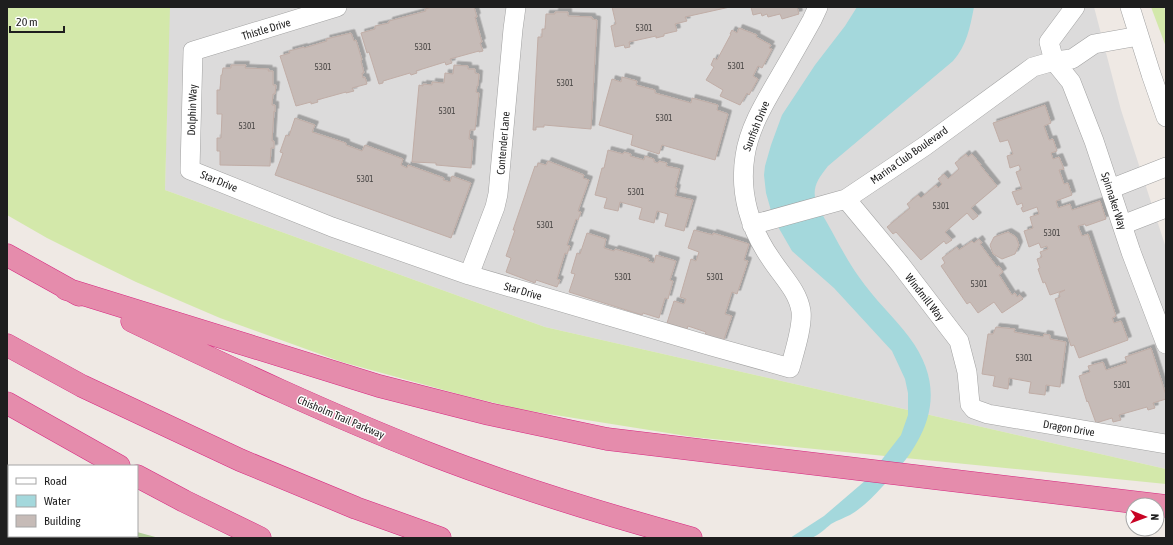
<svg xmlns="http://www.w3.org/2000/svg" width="1173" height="545" font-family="'Asap Condensed',sans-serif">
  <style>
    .residential { fill: #dcdbdb }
    .grass { fill: #d3e8aa }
    .forest { fill: #b1cd99 }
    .water { fill: #a4d8dc }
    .building { fill: #c6bbb7; stroke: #c0ada6; filter: url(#shadow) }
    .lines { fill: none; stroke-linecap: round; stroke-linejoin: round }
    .minor-casing { stroke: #a2a2a2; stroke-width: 20 }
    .highway-casing { stroke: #d72780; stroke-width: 23 }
    .minor { stroke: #fff; stroke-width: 19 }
    .highway { stroke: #e58cac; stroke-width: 22 }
    .labels { text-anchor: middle; stroke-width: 3; stroke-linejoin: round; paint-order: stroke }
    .number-label { font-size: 9px; fill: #484544 }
    .street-label { font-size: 11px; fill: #1e1e1e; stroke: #fff }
  </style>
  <defs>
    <filter id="shadow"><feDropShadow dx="3.5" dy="-3.5" stdDeviation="0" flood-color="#0004"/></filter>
  </defs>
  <rect width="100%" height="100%" fill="#efe9e4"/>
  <path class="residential" d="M169 7H1094L1121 110 1166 248V469L545 327 165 190Z"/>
  <path class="grass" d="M7 7H170L165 190 545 327 1166 469V484L693 437 530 411 511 407 462 395 342 362 220 318 136 282 97 263 47 238 7 215Z
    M1151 7H1164L1166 14V47Z"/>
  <path class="forest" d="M7 488 9 489V536H137V532L159 538H7Z"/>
  <path class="water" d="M857 7H974C970 27 967 45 953 61L828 166C816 181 810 191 819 209 833 232 844 256 859 277 874 299 894 317 909 337 952 394 925 443 882 487 873 497 862 508 850 515 844 518 838 520 831 524 826 528 818 536 811 538 806 540 796 538 790 538L824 516 866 480 901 435 908 415V393L905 379 892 351 834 288 792 251 777 225 772 214 766 193 764 175 765 166 771 145 782 115 815 65 845 26Z"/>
  <path class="building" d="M432 7H474L477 17H475L482 42 480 43 483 51 479 52V51L450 59 452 63 446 65 445 62 416 71 417 73 411 75 410 73 383 81V83L379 84 369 52 367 53 361 33 375 29V26L389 23V21L426 11 425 9Z
    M612 7H730L685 17 687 21 675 24 677 31 664 34V36L656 38V36L629 42 630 47 625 48 624 45 615 47 611 26 616 24Z
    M751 7H797L799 14 782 19 780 14 768 17 767 14 762 16 761 13 753 15Z
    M555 12H568V16L592 17V19L597 20 591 129 544 125V127H536V130H533L538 37H542V29H545L546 14H555Z
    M739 28 757 35 756 37 771 45 769 48 772 49 762 68 758 66 753 76 758 79 749 95 747 93 740 105 720 96 723 90 706 80 714 67 711 65 714 58 717 60 731 34H730L732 30 737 33Z
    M351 33 354 41 356 40 362 60 361 61 364 73H362L363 78 365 77 367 84 352 88 354 91 346 93V92L317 100 318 102 311 104V102L296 106 280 56 290 53 289 51 304 47V48L327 41 326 39Z
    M231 65H246L245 68 269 69 268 71H273V85H276L275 94H273L272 105H275V112L274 111 272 141H274V148H271L270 166 220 165V151H217V138H221L222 114H217V90H220L221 75H222L223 68H231Z
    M454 65 468 66V69H475V73L479 74 478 86H477L476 92 479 93 475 130H470L469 139 473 140 471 168 436 165V163L412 162 419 85 423 86V84L432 85V82L444 83 445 73 453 74Z
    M622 77 637 81 636 85 655 90V93L691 103 692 98 718 105 717 110 728 114 715 160 662 145 659 154 631 145 633 135 599 125 612 79 621 82Z
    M1045 105 1051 123 1044 126 1049 140 1053 139 1057 151 1051 153 1053 159 1059 157 1064 169 1059 170 1064 184 1068 183 1072 195 1056 201 1058 208 1070 204 1072 210 1100 201 1106 219 1086 226 1085 224 1078 226 1082 236 1088 234 1116 316 1112 318 1114 323 1121 321 1128 340 1079 358 1074 345 1071 346 1055 299 1060 297 1059 293 1065 290 1050 295 1045 282 1043 283 1038 269 1040 268 1037 259 1042 257 1040 252 1048 249 1047 246 1041 248 1039 243 1029 247 1024 231 1033 228 1030 217 1039 214 1037 207 1023 212 1021 208 1023 207 1022 203 1017 205 1012 192 1022 189 1016 172 1021 170 1019 165 1010 168 1007 156 1013 154 1008 140 1000 142 993 123Z
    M295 118 315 125 312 132 346 143V145L362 151 365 145 403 159 401 165 407 168 408 165 444 178 443 180 450 182 452 176 471 183 451 238 275 175 283 153 280 152 286 135 289 136Z
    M608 150 623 154 624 152 631 154 630 156 644 160 645 156 654 159V162L658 163 659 161 667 163 666 166 680 169 675 188H677L675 196 693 200 684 231 665 226 668 214 657 211 654 223 639 219 642 208 620 202 618 211 604 208 607 198 595 195 602 168H604Z
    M966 154 968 157 972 154 981 165H980L997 186 971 208 978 216 973 220 967 213 945 232 952 240 946 244 944 241 921 260 896 232 893 234 887 227 910 208 907 204 918 195 921 198 936 185 938 188 942 184 938 179 944 174 948 179 959 169 955 163Z
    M548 161 584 175 583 178 589 180 578 211 581 212 578 220 576 219 567 245 570 246 567 254 565 253 557 279 560 280 557 287 536 280 535 283 506 272 511 258 506 256 515 230H513L535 166 537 167 538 163 546 165Z
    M694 230 713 235V233L749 244 744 260 748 261 737 294 732 292 725 314 732 316 723 342 705 335 706 332 688 326 687 329 667 323 674 301 684 304 686 299 680 297 691 259 696 261 699 252 688 248Z
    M1008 232 1016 237 1019 245 1015 254 1002 259 993 254 990 245 994 237Z
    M587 233 606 239 604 248 614 251 615 249 649 259 648 261 654 263 656 255 676 261 670 280 673 281 668 299 665 298 659 318 643 313 642 315 569 292 575 274 571 273 577 253 580 254Z
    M979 239 982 243 980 244 997 267 999 266 1003 272 999 275 1012 295 1015 293 1017 297 1020 295 1023 299 1002 313 994 302 978 313 970 302 967 304 941 266 945 263 942 258 957 247 959 250 972 241 974 243Z
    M996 327 1015 329 1014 332 1043 337 1044 334 1050 335V339L1066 342 1060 387 1046 385 1045 395 1029 393 1031 382 1009 378 1008 389 993 386 995 376 982 374 988 334H993Z
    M1151 348 1166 395V399L1153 403 1155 408 1148 410 1147 407 1119 415 1121 420 1113 422 1112 418 1096 423 1088 401 1087 402 1079 376 1090 372 1088 366 1103 362 1106 370 1127 363 1125 357Z"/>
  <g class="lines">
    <g class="minor-casing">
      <path id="minor" d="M337 7 193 51 190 170 332 227 469 275 711 346 790 368C794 353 803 326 801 311 798 291 782 276 771 259 750 229 739 193 745 156 749 128 765 102 779 78 790 59 801 40 812 20L818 7
        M1075 7 1049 42 1054 61 1071 82 1094 141 1131 252 1166 344
        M1130 7 1151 74 1166 117
        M1110 189 1166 167
        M846 199 900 264 959 341 967 372 970 404 974 409 988 414 1166 444
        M752 225 846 199 925 146 1033 67 1054 61 1072 59 1094 44 1139 36
        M1122 225 1166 208
        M469 275 495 207 498 194 513 29 516 7"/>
    </g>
    <g class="highway-casing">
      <path id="highway" d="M7 255 79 295
        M66 289 379 386 489 414 607 439 1166 506
        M132 321C230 368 328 414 430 454 515 487 603 514 691 538
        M7 345 82 386 240 460 356 508 440 538
        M7 403 119 466
        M137 476 184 501 260 538"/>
    </g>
    <use href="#minor" class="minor"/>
    <use href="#highway" class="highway"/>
  </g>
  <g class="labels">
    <g class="number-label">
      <text x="644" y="31">5301</text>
      <text x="423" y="50">5301</text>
      <text x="736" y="69">5301</text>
      <text x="323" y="70">5301</text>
      <text x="565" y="86">5301</text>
      <text x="447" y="114">5301</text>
      <text x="664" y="121">5301</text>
      <text x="247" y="129">5301</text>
      <text x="365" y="182">5301</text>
      <text x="636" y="195">5301</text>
      <text x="941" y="209">5301</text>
      <text x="545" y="228">5301</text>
      <text x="1052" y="236">5301</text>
      <text x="623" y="280">5301</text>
      <text x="715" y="280">5301</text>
      <text x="979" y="287">5301</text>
      <text x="1024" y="361">5301</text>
      <text x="1122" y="388">5301</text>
    </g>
    <g class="street-label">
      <text transform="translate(266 29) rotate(-17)" y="4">Thistle Drive</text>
      <text transform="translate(192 110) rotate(-88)" y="4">Dolphin Way</text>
      <text transform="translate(756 126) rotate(-68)" y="4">Sunfish Drive</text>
      <text transform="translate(503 143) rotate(-85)" y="4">Contender Lane</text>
      <text transform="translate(909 155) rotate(-35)" y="4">Marina Club Boulevard</text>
      <text transform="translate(219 181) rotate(22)" y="4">Star Drive</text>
      <text transform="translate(1114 201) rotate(72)" y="4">Spinnaker Way</text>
      <text transform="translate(523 291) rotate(16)" y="4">Star Drive</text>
      <text transform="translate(925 297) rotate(52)" y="4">Windmill Way</text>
      <text transform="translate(341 417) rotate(23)" y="4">Chisholm Trail Parkway</text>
      <text transform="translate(1069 428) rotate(10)" y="4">Dragon Drive</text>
    </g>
  </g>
  <rect width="1173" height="545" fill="none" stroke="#1e1e1e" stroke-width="16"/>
  <rect x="8" y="465" width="130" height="72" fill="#ffffff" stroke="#a5a5a5"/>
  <rect x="16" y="478" width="20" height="6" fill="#ffffff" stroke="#a5a5a5"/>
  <text x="44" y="485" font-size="12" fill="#1e1e1e">Road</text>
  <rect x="16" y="495" width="20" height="12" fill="#a4d8dc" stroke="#a5a5a5"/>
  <text x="44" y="505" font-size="12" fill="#1e1e1e">Water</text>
  <rect x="16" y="515" width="20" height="12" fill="#c6bbb7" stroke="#a5a5a5"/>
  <text x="44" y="525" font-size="12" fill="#1e1e1e">Building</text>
  <g transform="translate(1145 517) rotate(91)"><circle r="19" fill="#ffffff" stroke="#a5a5a5"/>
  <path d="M0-3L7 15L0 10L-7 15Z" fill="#c80324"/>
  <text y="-6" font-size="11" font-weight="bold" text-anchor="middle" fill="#1e1e1e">N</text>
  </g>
  <path d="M10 26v6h54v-6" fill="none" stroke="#1e1e1e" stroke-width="2"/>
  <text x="16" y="26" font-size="12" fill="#1e1e1e" stroke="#ffffff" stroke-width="3" paint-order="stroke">20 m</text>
</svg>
